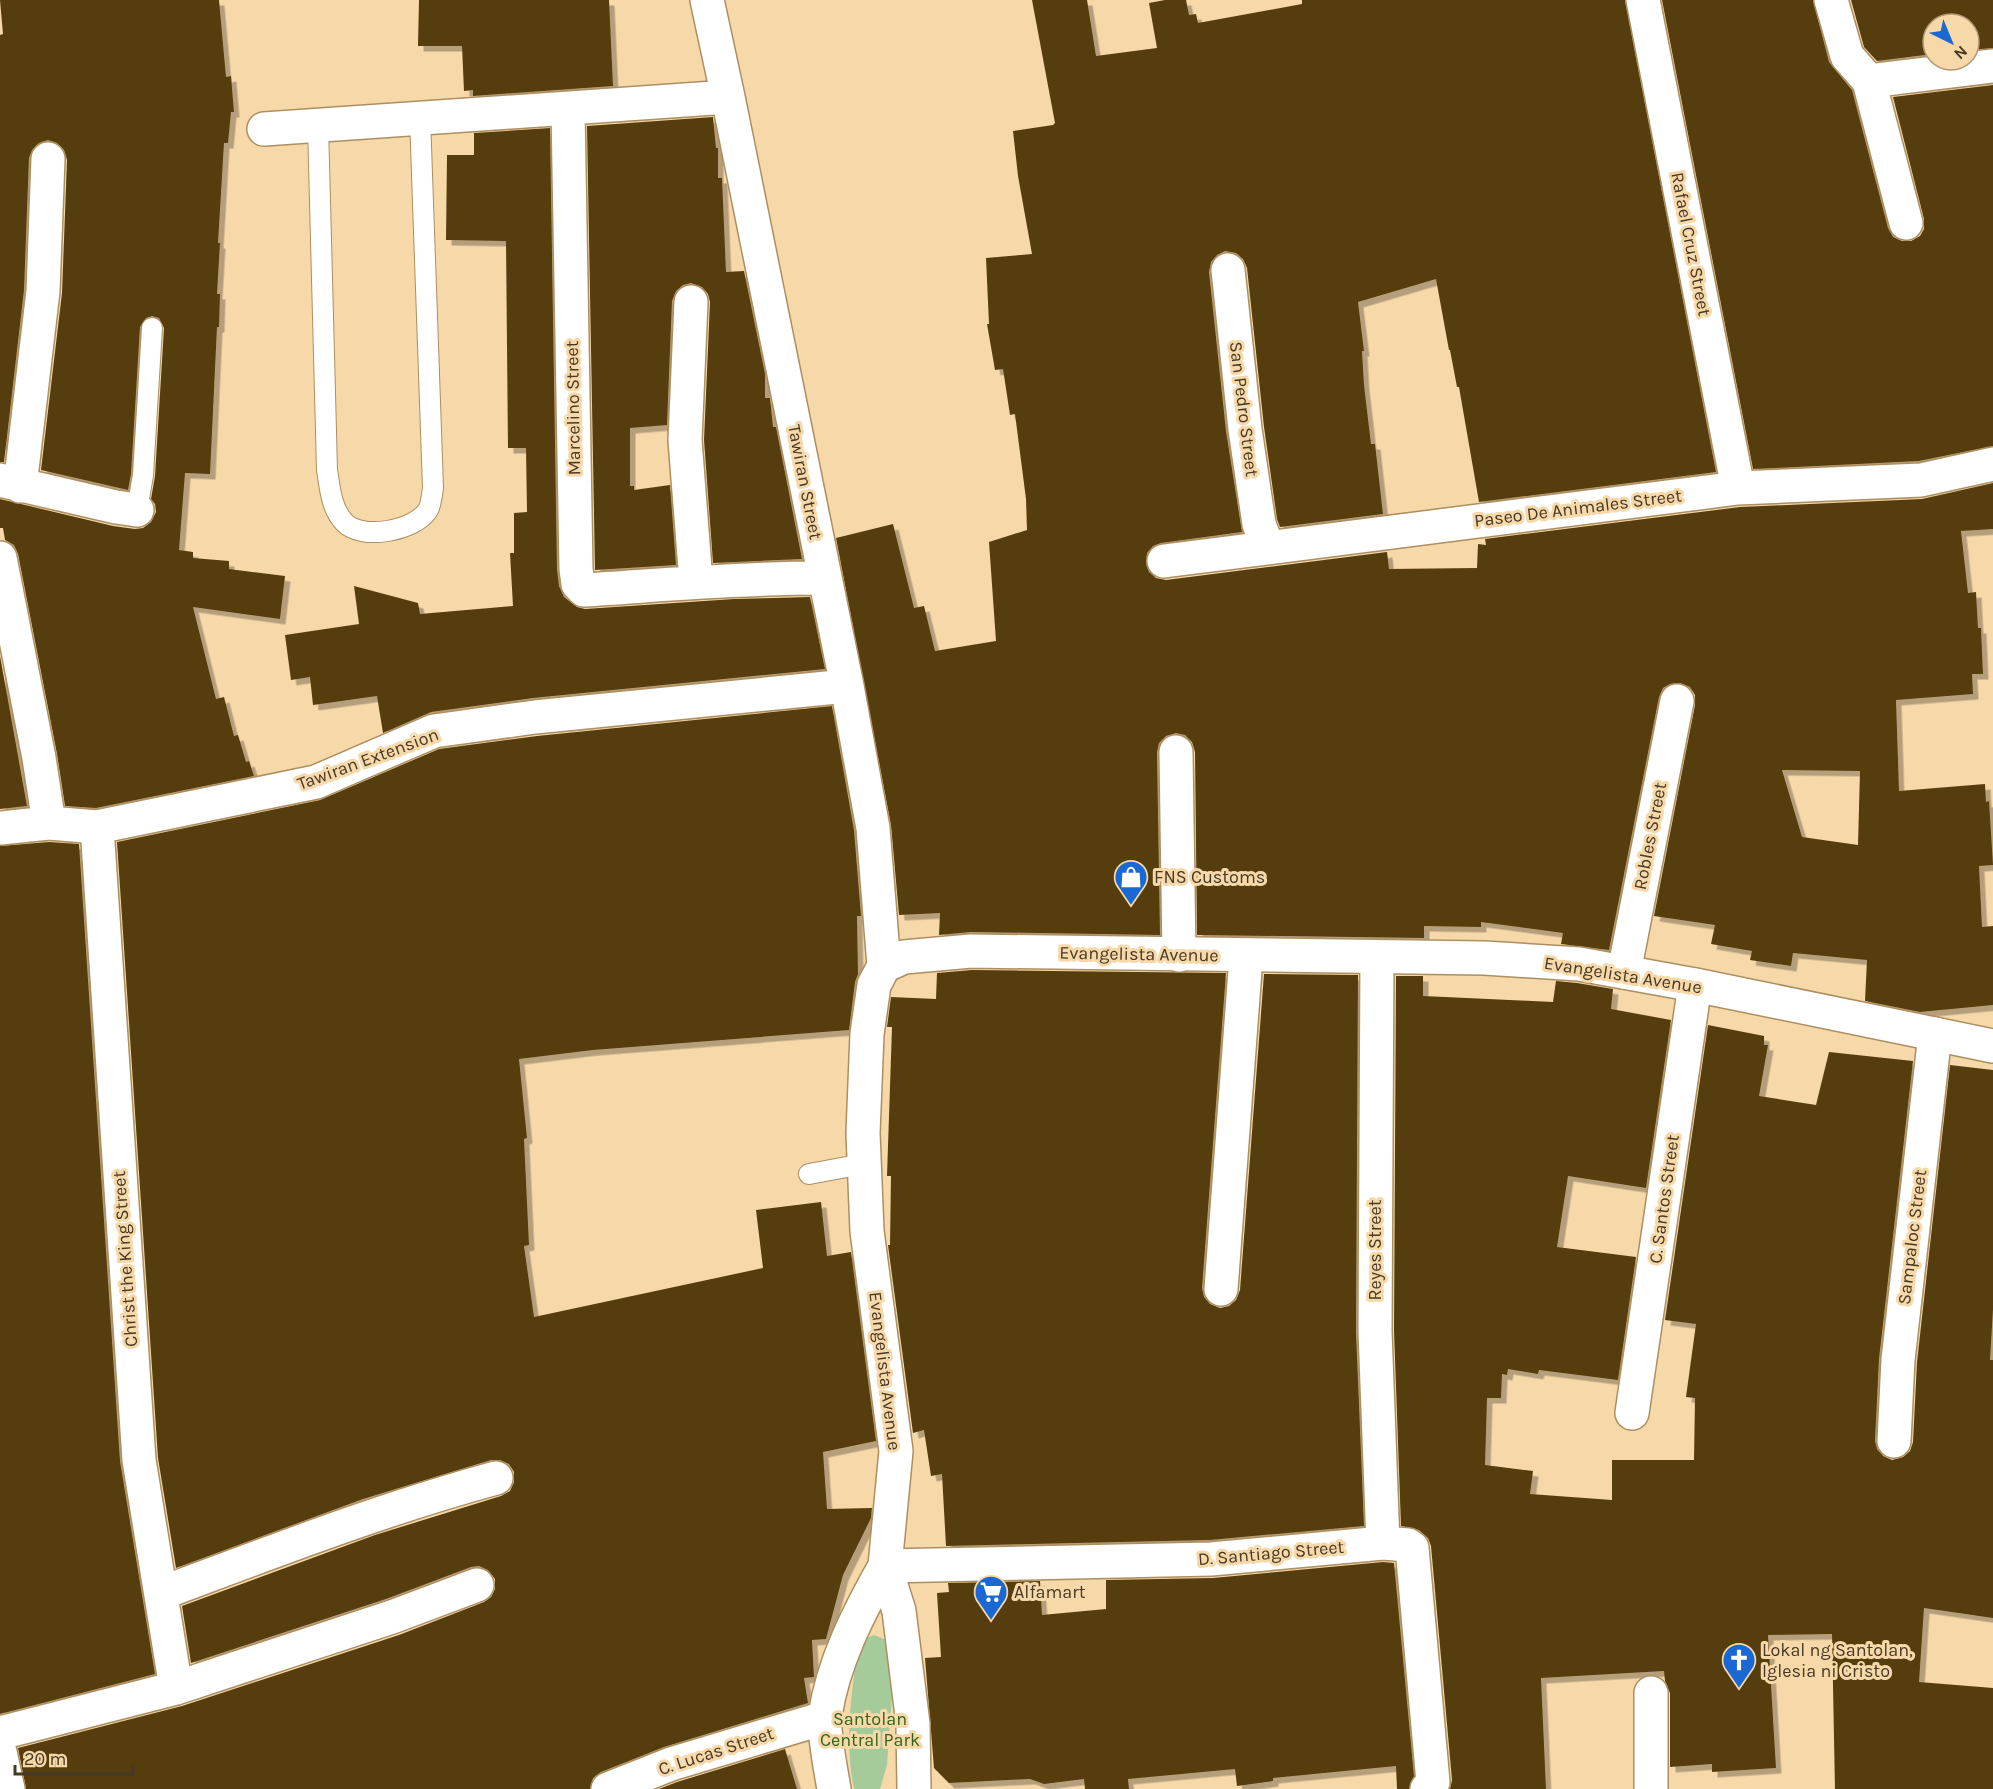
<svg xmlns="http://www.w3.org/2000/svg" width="1993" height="1789" font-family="Karla,sans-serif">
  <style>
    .green { fill: #a6cb9a }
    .building { fill: #573d0d; fill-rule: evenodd; filter: url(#shadow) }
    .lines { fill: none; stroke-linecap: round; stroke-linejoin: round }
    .lane-casing { stroke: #ac8f61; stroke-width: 22 }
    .street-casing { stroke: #ac8f61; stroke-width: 36 }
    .secondary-casing { stroke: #ac8f61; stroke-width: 36 }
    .lane { stroke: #fff; stroke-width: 20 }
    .street { stroke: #fff; stroke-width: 33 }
    .secondary { stroke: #fff; stroke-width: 33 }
    .labels { text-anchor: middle; stroke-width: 6; stroke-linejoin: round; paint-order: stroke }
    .street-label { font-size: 18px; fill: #463926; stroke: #f7d8a8 }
    .poi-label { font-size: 18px; fill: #463926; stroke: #f7d8a8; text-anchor: start }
    .park-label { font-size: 18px; fill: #31651c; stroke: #f7d8a8 }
  </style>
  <defs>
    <filter id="shadow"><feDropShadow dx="5.5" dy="5.5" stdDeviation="0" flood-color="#0004"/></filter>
  </defs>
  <rect width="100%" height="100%" fill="#f7d8a8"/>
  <path class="green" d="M874 1635 889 1641 895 1654 887 1765 880 1789H854C844 1741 851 1689 860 1641Z"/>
  <path class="building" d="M0 0H219L226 77 231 76 234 112H231L228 143H224L218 243H220L217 294H220L219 327H217L210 474 185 473 179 550 193 552V558L229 561V569L285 576 280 619 193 607 216 699 224 697 234 736 238 735 246 762 249 761 254 776 96 808 65 806 57 754 18 554 14 545 5 540 3 528H0V499L113 526 135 529 143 528 151 522 156 512 155 504 151 499 155 476 164 328 159 318 152 316 146 318 140 327 131 474 128 490 41 470 62 293 67 160 64 150 57 143 48 140 39 143 32 150 29 158 24 290 4 462H0V35L3 34Z
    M419 0H609L613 86 473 96V90L464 91 462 46H418Z
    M1032 0H1087L1096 56 1157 48 1149 3 1165 0H1186L1189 15 1196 14 1198 23 1302 4V0H1625L1716 472 1479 502 1459 387H1457L1450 350H1449L1436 279 1358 302 1364 351H1362L1364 385 1371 444H1375L1383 514 1280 527 1277 519 1264 427 1247 268 1243 259 1236 253 1225 251 1217 255 1211 262 1209 272 1226 431 1242 532 1161 543 1153 546 1147 553 1146 564 1149 572 1156 578 1166 580 1387 552 1389 569 1477 568 1478 544 1486 545 1485 539 1740 507 1922 499 1993 483V529L1961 531 1968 593 1976 592 1978 628H1981L1983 674H1972L1973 694 1896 700 1899 791 1985 784 1986 802 1989 801 1993 865 1979 866 1982 927 1993 926V1005L1920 1012 1865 1001 1867 960 1793 953 1791 966 1750 960 1752 951 1711 944 1715 925 1654 916 1695 705V695L1690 687 1680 683 1670 684 1663 688 1659 697 1609 950 1561 944 1563 933 1481 922V927L1424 926V938L1197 935 1195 752 1192 742 1185 735 1176 733 1166 736 1159 743 1157 752 1160 935 971 932 939 935 940 913 899 915 891 825 836 538 893 524 914 608 924 606 935 651 996 641 989 542 1027 530 1026 499 1015 414 1010 415 1003 369 995 370 987 324H989L986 258 1032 254 1018 176 1013 131 1053 125 1055 123ZM1782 770 1860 771 1858 845 1802 837Z
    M1662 0H1813L1829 62 1852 90 1888 228 1893 237 1902 241H1911L1920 236 1924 229V219L1893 97 1993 85V446L1919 461 1753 469Z
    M1851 0H1993V48L1969 50V24H1933V54L1877 61 1864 47Z
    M713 117 716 148H718V178H722L726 272 744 271 765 374V398H770L773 427H776L802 559 713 563 704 440 710 302 708 294 702 287 691 283 683 285 676 291 672 301 667 425 630 428V486H634V490L670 485 676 565 595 570 587 126Z
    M550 128 557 569 559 586 564 597 577 607 585 609 734 599 810 597 825 669 533 698 431 712 383 733 377 696 313 705 310 677 291 680 285 635 359 624 354 586 418 603 420 614 513 606 510 553H514V513L527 512 526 448H508L506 241 446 240 447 155H474V133Z
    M0 656 27 806 0 809Z
    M832 706 854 830 861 916H857L858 974 855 982 849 1030 593 1050 519 1059 527 1138 524 1139 529 1245 524 1246 534 1317 763 1268 756 1210 821 1202 827 1256 851 1252 876 1441 823 1452 827 1509 872 1508 871 1518 843 1575 826 1639 812 1640 814 1677 804 1678 808 1703 664 1747 601 1772 593 1778 590 1789H26L18 1748 182 1706 399 1635 484 1602 491 1597 495 1589V1579L488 1570 479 1566 471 1567 386 1599 191 1663 182 1606 375 1535 501 1496 510 1491 514 1482V1472L509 1464 500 1460H491L363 1499 176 1568 158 1458 117 842 320 800 439 749 537 736Z
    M49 842 79 844 120 1461 155 1674 0 1714V846Z
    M972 970 1226 973 1202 1288 1204 1297 1210 1304 1220 1308 1229 1306 1236 1300 1240 1290 1264 974 1358 975 1356 1332 1364 1526 1210 1540 946 1546 942 1474 931 1476 924 1430 913 1433 888 1245H890L891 1176H887L892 1027H887L891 997 936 999 937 973Z
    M1396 976H1423V996L1553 1002 1556 981 1577 983 1613 989 1611 1009 1671 1020 1646 1188 1568 1176 1557 1247 1636 1257 1618 1380 1539 1370 1538 1374 1508 1369 1507 1375 1502 1374 1501 1398H1487L1485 1465 1533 1471 1530 1494 1612 1500V1460H1694L1695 1398 1686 1397 1696 1324 1665 1320 1708 1025 1764 1036V1045H1768L1759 1096 1816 1105 1829 1052 1913 1061 1879 1359 1875 1441 1877 1449 1883 1456 1892 1460 1903 1457 1910 1451 1913 1442 1917 1362 1950 1065 1993 1070V1309L1990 1360H1993V1618L1924 1608 1919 1682 1993 1688V1789H1835L1832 1634 1768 1635 1776 1768 1712 1772V1764L1670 1767V1693L1665 1681 1664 1671 1541 1678 1546 1789H1450L1452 1780 1431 1546 1428 1538 1419 1530 1401 1526 1394 1331Z
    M1383 1562 1394 1563 1414 1776 1409 1789H1397L1396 1766 1273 1778V1781L1237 1786 1235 1769 1128 1779 1129 1789H1085L1084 1779 1044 1784 1030 1779 949 1783 934 1768 925 1658 941 1657 937 1593 949 1592 948 1583 1040 1581 1042 1615 1106 1609V1580L1213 1578Z
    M785 1749 797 1789H659L677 1782Z"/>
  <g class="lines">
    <g class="lane-casing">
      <path id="lane" d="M318 125 327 470C330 488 331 508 344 522 361 541 415 531 428 510 431 505 432 494 433 488L420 117
        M137 510 143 475 152 328
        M809 1174 863 1164"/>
    </g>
    <g class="street-casing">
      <path id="street" d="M707 0 728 97 847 686 873 828 884 966
        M1643 0 1738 488
        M1831 0 1847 56 1869 81 1906 223
        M1869 81 1993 66
        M568 110 576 569 578 584 584 590C664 585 743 578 824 578
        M264 129 728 97
        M1228 270 1245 429 1259 524 1268 548
        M691 302 685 440 696 582
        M0 480 116 507 137 510
        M20 486 43 291 48 159
        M0 558 39 758 49 823
        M1164 561 1738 488 1921 480 1993 464
        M1176 752 1179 955
        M97 827 139 1460 176 1688
        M0 828 49 823 97 827 316 782 434 731 535 717 847 686
        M1377 957 1375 1331 1383 1543
        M1624 972 1677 701
        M1221 1289 1246 957
        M1632 1413 1695 985
        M1894 1441 1898 1360 1935 1034
        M885 1566 1211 1559 1383 1543 1408 1545 1412 1548 1433 1782 1427 1789
        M162 1593C272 1552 382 1509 496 1478
        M1651 1693V1789
        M0 1733 176 1688 392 1617 477 1585
        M0 1752 8 1789
        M608 1789 671 1764 824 1718"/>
    </g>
    <g class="secondary-casing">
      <path id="secondary" d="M834 1789C831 1771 823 1731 825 1716 833 1662 859 1612 885 1566
        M914 1789 913 1724 899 1611 885 1566 896 1451 867 1231 863 1133 867 1034 874 985 884 966 904 957 971 951 1484 958 1579 964 1695 985 1993 1046"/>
    </g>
    <use href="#lane" class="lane"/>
    <use href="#street" class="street"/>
    <use href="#secondary" class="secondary"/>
  </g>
  <defs>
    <g id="shop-pin" transform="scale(1.725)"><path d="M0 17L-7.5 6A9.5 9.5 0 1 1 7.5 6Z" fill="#1a68d3" stroke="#f7d8a8"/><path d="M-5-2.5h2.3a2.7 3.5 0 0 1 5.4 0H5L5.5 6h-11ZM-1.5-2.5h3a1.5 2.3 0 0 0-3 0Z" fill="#fff"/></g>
    <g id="supermarket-pin" transform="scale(1.725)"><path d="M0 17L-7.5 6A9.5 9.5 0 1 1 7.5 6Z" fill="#1a68d3" stroke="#f7d8a8"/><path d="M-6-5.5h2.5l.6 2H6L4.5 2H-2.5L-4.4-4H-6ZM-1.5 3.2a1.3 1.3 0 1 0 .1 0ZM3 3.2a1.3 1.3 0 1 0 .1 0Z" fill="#fff"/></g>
    <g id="church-pin" transform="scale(1.725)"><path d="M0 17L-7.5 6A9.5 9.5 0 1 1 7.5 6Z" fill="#1a68d3" stroke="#f7d8a8"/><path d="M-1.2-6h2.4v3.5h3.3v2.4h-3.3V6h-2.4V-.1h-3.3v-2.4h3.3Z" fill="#fff"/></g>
  </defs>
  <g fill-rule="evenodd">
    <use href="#shop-pin" x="1131" y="877"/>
    <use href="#supermarket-pin" x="991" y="1592"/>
    <use href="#church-pin" x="1739" y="1660"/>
  </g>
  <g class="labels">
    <g class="street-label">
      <text transform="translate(1691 244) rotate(79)" y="6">Rafael Cruz Street</text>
      <text transform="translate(573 408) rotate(-91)" y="6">Marcelino Street</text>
      <text transform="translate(1244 409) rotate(83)" y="6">San Pedro Street</text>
      <text transform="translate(805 482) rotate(79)" y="6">Tawiran Street</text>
      <text transform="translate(1578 508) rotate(-7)" y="6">Paseo De Animales Street</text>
      <text transform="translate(368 759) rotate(-20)" y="6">Tawiran Extension</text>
      <text transform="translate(1650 836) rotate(-79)" y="6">Robles Street</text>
      <text transform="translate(1139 954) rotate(1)" y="6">Evangelista Avenue</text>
      <text transform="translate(1623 975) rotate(9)" y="6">Evangelista Avenue</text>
      <text transform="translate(1664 1199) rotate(-82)" y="6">C. Santos Street</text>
      <text transform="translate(1912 1237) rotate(-83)" y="6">Sampaloc Street</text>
      <text transform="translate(1375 1250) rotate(-90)" y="6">Reyes Street</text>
      <text transform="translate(125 1259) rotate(-94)" y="6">Christ the King Street</text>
      <text transform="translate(885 1371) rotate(83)" y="6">Evangelista Avenue</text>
      <text transform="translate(1271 1553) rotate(-5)" y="6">D. Santiago Street</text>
      <text transform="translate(716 1751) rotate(-18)" y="6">C. Lucas Street</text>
    </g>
    <g class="poi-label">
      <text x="1154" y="883">FNS Customs</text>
      <text x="1014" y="1598">Alfamart</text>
      <text x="1762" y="1656">Lokal ng Santolan,<tspan x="1762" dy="21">Iglesia ni Cristo</tspan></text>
    </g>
    <g class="park-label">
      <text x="870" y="1725">Santolan<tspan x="870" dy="21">Central Park</tspan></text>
    </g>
  </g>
  <g transform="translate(1951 42) rotate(137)"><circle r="28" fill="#f7d8a8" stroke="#b09874" stroke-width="1.5"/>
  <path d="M0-4.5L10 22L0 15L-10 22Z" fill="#1a68d3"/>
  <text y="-9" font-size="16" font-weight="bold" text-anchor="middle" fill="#463926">N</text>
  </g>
  <path d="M15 1765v9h118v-9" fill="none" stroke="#463926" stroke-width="3"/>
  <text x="24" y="1765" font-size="18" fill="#463926" stroke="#f7d8a8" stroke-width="4.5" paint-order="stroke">20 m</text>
</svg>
